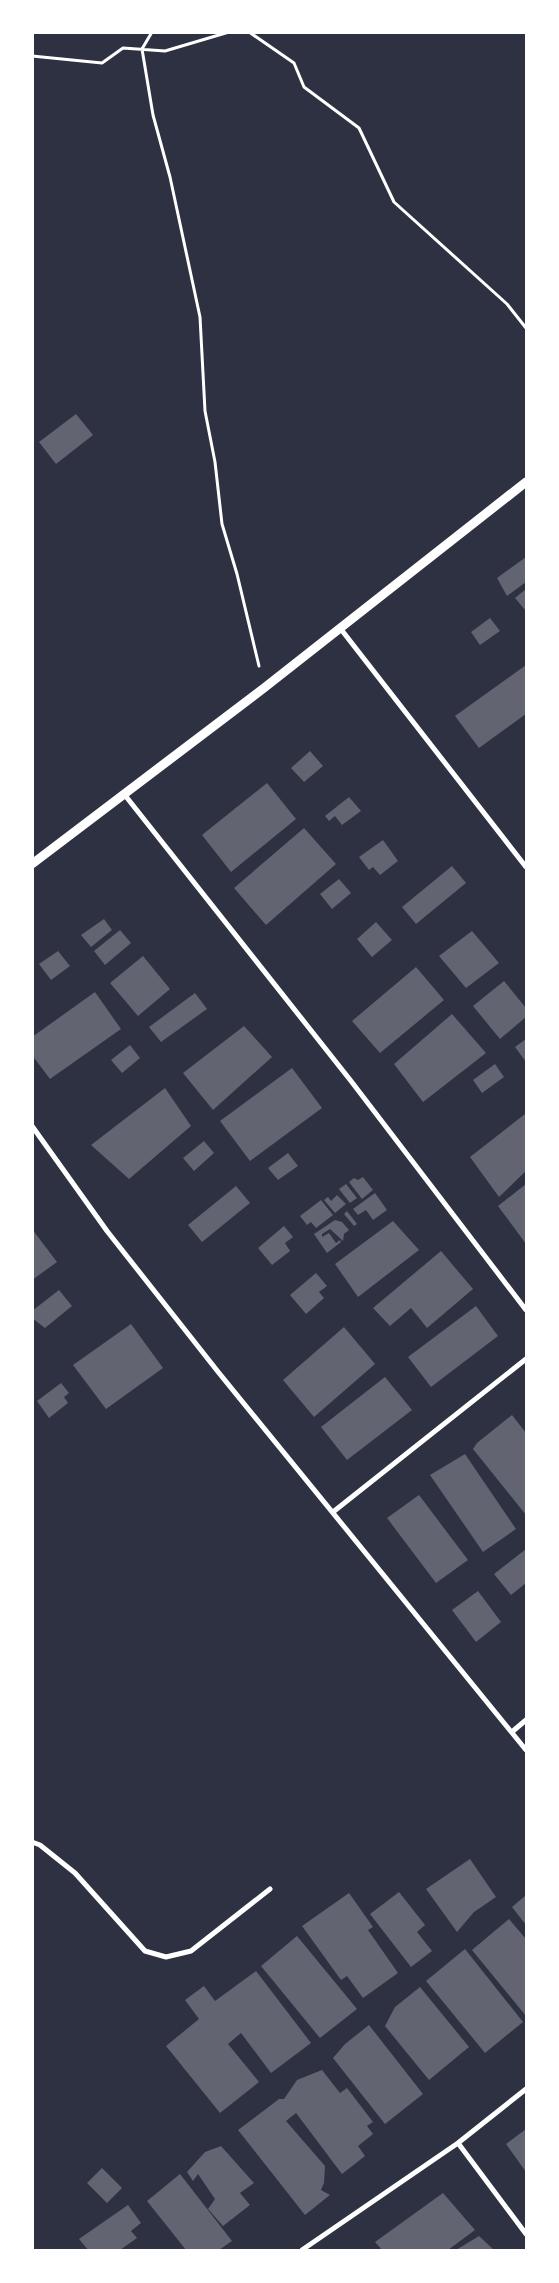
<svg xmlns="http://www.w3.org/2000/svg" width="559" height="2283" font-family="Helvetica,sans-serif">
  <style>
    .building { fill: #626471 }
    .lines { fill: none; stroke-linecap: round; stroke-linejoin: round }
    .path { stroke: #fff; stroke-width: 3 }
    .minor { stroke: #fff; stroke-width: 5 }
    .tertiary { stroke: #fff; stroke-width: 9 }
  </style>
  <rect width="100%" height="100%" fill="#2d3142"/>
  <path class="building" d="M76 414 93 435 56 464 39 442Z
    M526 557V582L507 596 497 578Z
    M526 589V611L515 598Z
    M490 618 500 631 480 645 471 632Z
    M526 665V714L479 748 455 716Z
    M310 751 323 766 304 782 291 768Z
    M267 783 296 819 231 872 202 835Z
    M349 797 361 811 342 825 335 816 329 821 325 816Z
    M304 828 336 864 266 925 234 888Z
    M383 840 398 861 380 875 373 867 369 870 359 857Z
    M452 866 466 883 416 924 402 907Z
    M339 879 351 893 332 909 320 894Z
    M104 919 112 930 91 947 81 935Z
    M376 922 392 940 372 957 357 939Z
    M120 930 131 943 105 965 94 951Z
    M472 931 499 963 466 988 439 956Z
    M58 951 70 966 51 980 39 964Z
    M143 956 170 989 138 1016 110 983Z
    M416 967 444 1000 380 1053 352 1021Z
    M504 981 526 1008V1017L500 1039 473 1006Z
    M95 992 121 1029 50 1079 32 1055V1037Z
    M195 993 207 1009 161 1042 149 1027Z
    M452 1014 486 1053 423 1102 394 1064Z
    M244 1026 272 1057 213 1110 183 1073Z
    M526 1039V1062L515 1047Z
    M130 1045 140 1058 122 1073 111 1060Z
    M495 1064 504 1077 482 1093 473 1080Z
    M292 1068 322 1108 250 1161 220 1121Z
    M165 1088 191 1126 129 1179 91 1145Z
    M525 1114 526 1171 499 1197 470 1157Z
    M204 1141 214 1153 194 1171 183 1158Z
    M288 1153 298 1166 278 1180 268 1168Z
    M363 1177 373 1190 362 1199 349 1182 354 1178 358 1180Z
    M346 1184 357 1198 350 1203 339 1189Z
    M526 1184V1244L498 1206Z
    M236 1186 250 1203 202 1242 188 1225Z
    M375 1193 387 1210 373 1220 366 1210 358 1215 353 1209Z
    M337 1195 346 1204 335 1213 324 1200 328 1197 331 1201Z
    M321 1200 333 1215 316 1228 311 1222 307 1225 300 1216Z
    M347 1211 357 1224 354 1226 344 1214Z
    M335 1220 342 1222 349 1230 344 1234 343 1241 330 1229 322 1234V1237L329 1233 336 1243 340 1240 341 1242 327 1253 314 1234Z
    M393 1221 419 1250 358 1297 335 1264Z
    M284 1226 293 1237 285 1243 290 1251 272 1265 258 1248Z
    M32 1229 57 1262 32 1280Z
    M441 1251 473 1289 427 1328 411 1308 390 1326 373 1308Z
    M316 1273 327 1286 319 1292 324 1298 306 1314 290 1295Z
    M59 1290 72 1306 45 1328 32 1318V1311Z
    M476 1306 498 1336 431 1387 408 1357Z
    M131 1324 163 1368 106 1409 73 1365Z
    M344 1327 375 1364 314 1417 283 1380Z
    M385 1377 412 1410 347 1460 321 1427Z
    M61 1383 69 1393 64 1397 68 1403 49 1418 37 1401Z
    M512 1415 526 1433V1515L473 1449 477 1443Z
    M465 1454 516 1529 483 1552 430 1475Z
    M419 1495 468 1560 436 1583 387 1518Z
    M526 1549V1583L511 1595 494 1574Z
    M478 1591 501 1622 476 1642 452 1610Z
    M470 1859 496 1897 474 1912 457 1932 426 1889Z
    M399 1892 425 1925 417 1932 432 1951 411 1967 370 1914Z
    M349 1893 373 1927 368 1930 398 1973 363 1998 347 1976 341 1980 302 1926Z
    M526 1895V1925L512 1907Z
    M509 1919 526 1939V2016L472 1950Z
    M297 1936 357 2009 320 2038 261 1966Z
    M465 1949 523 2022 485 2053 426 1981Z
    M256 1971 311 2043 271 2073 241 2033 228 2044 259 2082 220 2113 166 2046 199 2019 185 2000 204 1986 215 2001Z
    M420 1987 469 2047 429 2080 385 2026 395 2007Z
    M369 2025 423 2094 385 2124 333 2058 345 2044Z
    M322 2070 340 2093 347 2088 373 2122 367 2126 373 2134 358 2146 365 2156 342 2174 296 2113 286 2121 325 2166 324 2183 321 2190 330 2195 305 2215 238 2130 279 2099H284L297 2080Z
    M526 2129V2172L506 2144Z
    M221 2146 254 2183 240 2193 250 2205 223 2226 208 2209 215 2199 198 2174 193 2181 187 2172 205 2152Z
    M102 2168 122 2188 107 2203 87 2183Z
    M180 2174 232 2241 219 2250H186L147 2201Z
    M443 2193 475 2230 448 2250H382L375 2242Z
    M128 2205 141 2223 131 2231 137 2238 120 2250H88L79 2239Z
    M479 2236 494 2250H456Z"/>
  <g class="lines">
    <path class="path" d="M152 32 142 49 153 115 170 177 200 317 205 411 215 462 222 524 237 574 259 666
      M249 32 294 63 304 87 359 128 394 202 507 304 526 328
      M32 56 102 63 123 48 165 51 229 32"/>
    <path class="minor" d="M340 628 526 867
      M124 794 351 1081 526 1310
      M32 1126 107 1231 219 1373 526 1750
      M333 1512 526 1359
      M513 1731 526 1720
      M32 1842 40 1845 75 1873 145 1951 166 1957 191 1951 270 1889
      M458 2143 526 2234
      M302 2250 458 2143 526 2089"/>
    <path class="tertiary" d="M32 864 264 688 526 482"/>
  </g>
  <rect width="559" height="2283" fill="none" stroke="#ffffff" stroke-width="68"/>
</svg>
